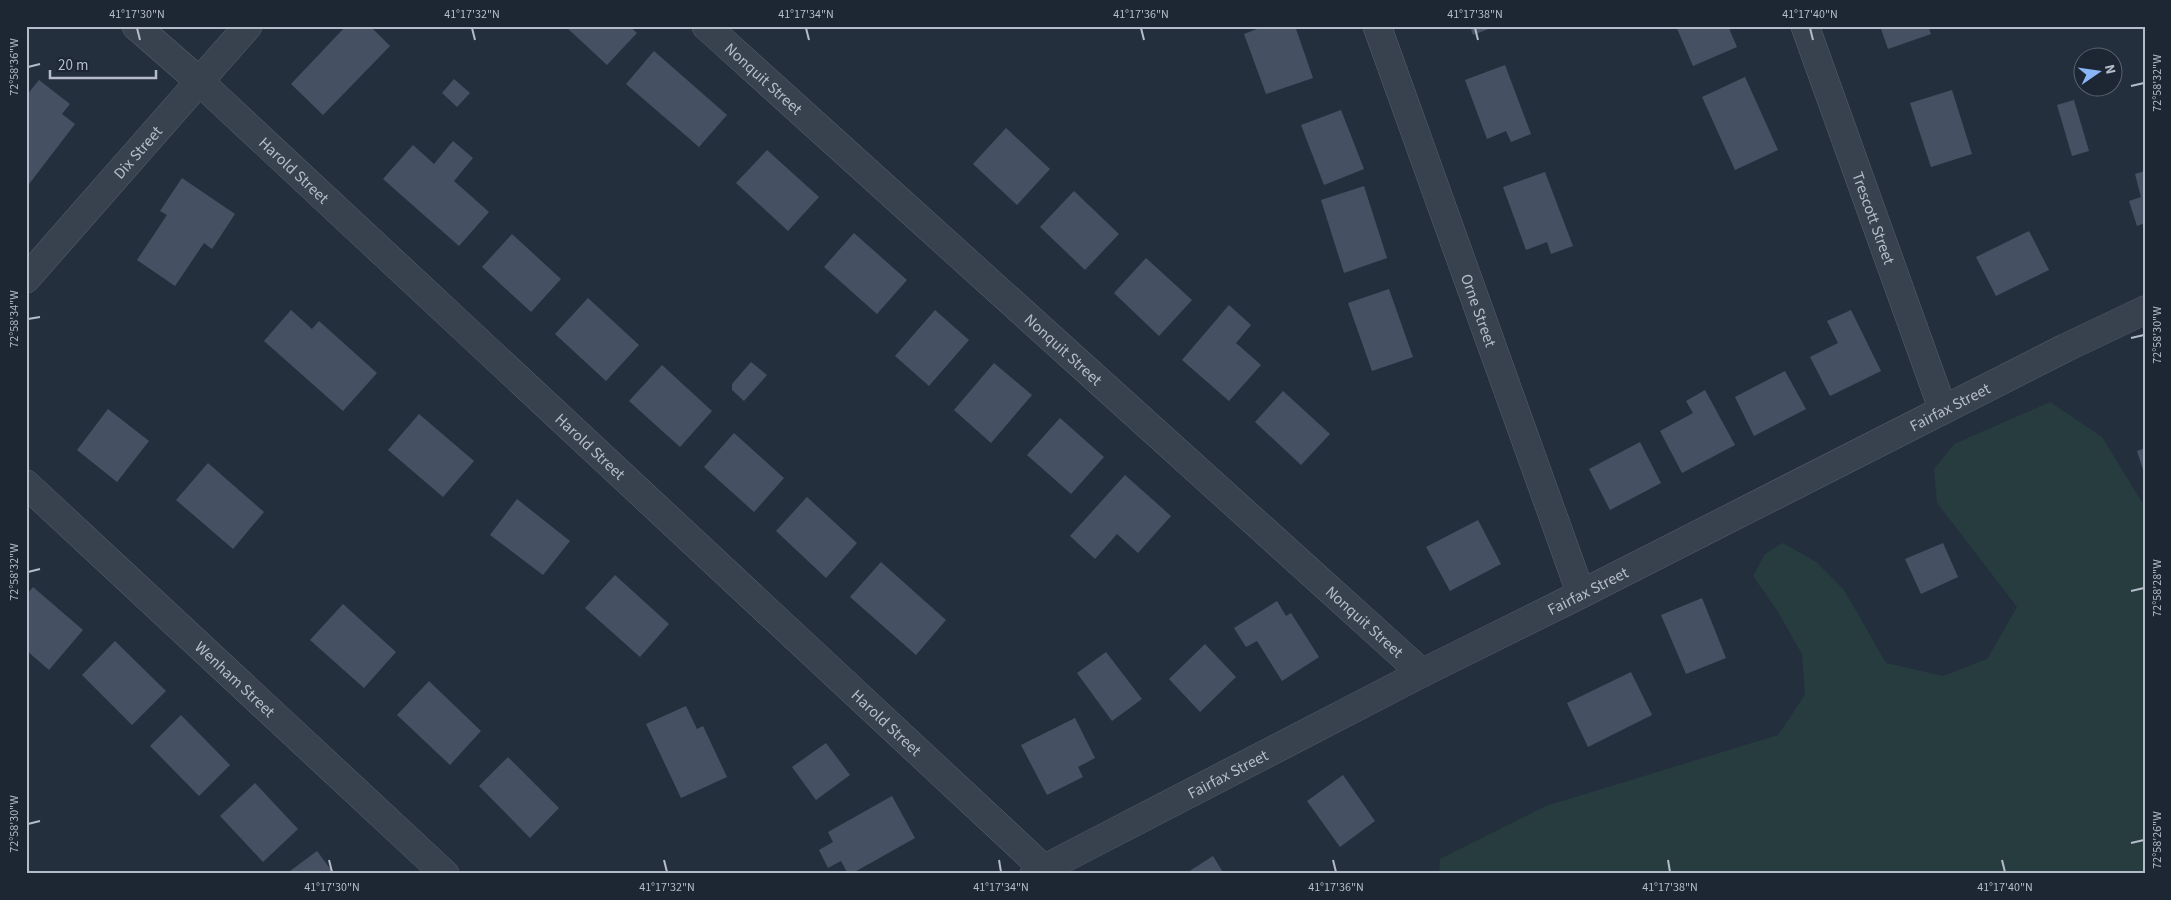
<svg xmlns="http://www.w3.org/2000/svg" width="2171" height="900" font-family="'Source Sans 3',sans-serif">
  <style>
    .green { fill: #263c3f }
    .building { fill: #455162 }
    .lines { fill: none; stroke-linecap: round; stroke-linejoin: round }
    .minor-casing { stroke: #565f6c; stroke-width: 29 }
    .minor { stroke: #38414e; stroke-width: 28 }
    .ticks { fill: none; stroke: #b4bcc9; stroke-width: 2 }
    .labels { text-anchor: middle; stroke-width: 4; stroke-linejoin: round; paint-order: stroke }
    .street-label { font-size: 16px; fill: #b4bcc9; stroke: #1d2633 }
    .neatline { fill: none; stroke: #b4bcc9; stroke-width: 2 }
    .ticks-label { font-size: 12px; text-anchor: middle; fill: #b4bcc9 }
  </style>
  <rect width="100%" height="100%" fill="#242f3e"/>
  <path class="green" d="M2050 402 2102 437 2145 507V874H1439L1440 859 1546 806 1778 735 1805 695 1802 654 1778 612 1753 576 1765 554 1783 543 1816 562 1844 590 1886 663 1943 676 1987 659 2017 607 1937 503 1934 469 1954 444Z"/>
  <path class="building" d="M346 26H370L390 46 323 115 291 84Z
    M565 26H629L637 33 607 65Z
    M1265 26H1295L1313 78 1266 94 1244 34Z
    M1470 26H1496L1473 35Z
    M1676 26H1728L1737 47 1693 66Z
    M1880 26H1928L1931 34 1888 49Z
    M654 51 727 115 699 147 626 84Z
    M1505 65 1531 134 1511 142 1506 131 1487 139 1465 80Z
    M1745 77 1778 150 1735 170 1702 97Z
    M454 79 470 93 457 107 442 93Z
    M39 80 70 104 62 114 75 124 26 188V96Z
    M1952 90 1972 154 1931 167 1910 103Z
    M2074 100 2089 151 2072 156 2057 105Z
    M1341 110 1364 169 1324 185 1301 125Z
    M1006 128 1050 169 1017 205 973 164Z
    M453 141 473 158 454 181 489 212 459 246 383 179 413 145 434 164Z
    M767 150 819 197 788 231 736 183Z
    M2145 171V223L2137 226 2129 201 2141 197 2135 174Z
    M1545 172 1573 246 1551 254 1547 242 1526 250 1503 187Z
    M182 178 235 214 212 249 204 243 175 286 137 260 167 215 160 211Z
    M1364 186 1387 258 1344 273 1321 200Z
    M1074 191 1119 234 1085 270 1040 227Z
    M2029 231 2049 270 1996 296 1976 257Z
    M854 233 907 280 877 314 824 267Z
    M512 234 561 279 531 312 482 267Z
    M1146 258 1192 300 1159 336 1114 293Z
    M1389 289 1413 357 1372 371 1348 303Z
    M588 298 639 345 606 381 555 334Z
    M1229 305 1251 325 1236 343 1261 365 1229 401 1182 360Z
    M291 310 312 329 319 321 377 373 343 411 264 341Z
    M935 310 969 340 929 386 895 356Z
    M1851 310 1881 371 1830 396 1810 357 1838 343 1827 321Z
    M751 362 767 375 744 401 732 390V384Z
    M994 363 1032 395 991 443 954 410Z
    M662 365 712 411 680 447 629 401Z
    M1785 371 1806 409 1754 436 1735 397Z
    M1705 390 1735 445 1682 473 1660 431 1693 413 1686 401Z
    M1283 391 1330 434 1301 465 1255 422Z
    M108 409 149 441 117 482 77 450Z
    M419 414 474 461 443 497 388 450Z
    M1060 418 1104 457 1071 494 1027 455Z
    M734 433 784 478 754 512 704 467Z
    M1640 442 1661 483 1610 510 1589 469Z
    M2145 448V473H2144L2137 451Z
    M208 463 264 512 233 549 176 500Z
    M1125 475 1171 516 1138 553 1117 534 1095 559 1070 536Z
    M807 497 857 543 826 578 776 531Z
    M517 499 570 541 543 575 490 535Z
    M1478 520 1501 564 1450 591 1426 547Z
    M1943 543 1958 577 1921 594 1905 559Z
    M881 562 946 620 916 655 850 597Z
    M615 575 669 624 640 657 585 608Z
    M33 587 83 630 49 670 26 650V595Z
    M1702 598 1726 658 1686 674 1661 615Z
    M1277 601 1286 616 1291 613 1319 657 1282 681 1257 641 1246 647 1234 628Z
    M343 604 396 652 364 688 310 640Z
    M115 641 166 691 132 725 82 675Z
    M1205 644 1236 677 1200 712 1169 679Z
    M1106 652 1142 699 1112 721 1077 673Z
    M1631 672 1652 715 1588 747 1567 703Z
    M429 681 481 731 450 765 397 715Z
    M686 706 697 729 703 726 727 777 681 798 646 724Z
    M181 715 230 765 199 796 150 746Z
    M1075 718 1095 758 1078 767 1083 777 1047 795 1021 745Z
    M826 743 850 775 816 800 792 767Z
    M508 757 559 808 530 838 479 786Z
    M1343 775 1375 821 1340 847 1307 801Z
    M255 783 298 829 263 862 220 816Z
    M892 796 915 838 851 874H848L841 861 828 868 819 850 833 842 828 832Z
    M317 851 334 874H286Z
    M1213 856 1224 874H1185Z"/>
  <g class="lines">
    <g class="minor-casing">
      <g id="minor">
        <path id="s1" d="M136 26 199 81 1043 868"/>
        <path id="s2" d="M706 26 1422 673"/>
        <path id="s3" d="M1377 26 1581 594"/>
        <path id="s4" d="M1805 26 1943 410"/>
        <path id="s5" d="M26 279 248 26"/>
        <path id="s6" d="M26 484 445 874"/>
        <path id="s7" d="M1034 874 1422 673 1581 594 2065 348 2145 310"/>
      </g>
    </g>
    <use href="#minor" class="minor"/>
  </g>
  <path class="ticks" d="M137 28 140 40M472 28 475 40M806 28 809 40M1141 28 1144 40M1475 28 1478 40M1810 28 1813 40M28 67 40 64M2131 86 2144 83M28 319 40 317M2131 338 2144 335M28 572 40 569M2131 591 2144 588M28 824 40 821M2131 843 2144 840M329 860 332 872M664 860 667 872M999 860 1001 872M1333 860 1336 872M1668 860 1670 872M2002 860 2005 872"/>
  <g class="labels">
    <g class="street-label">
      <text dy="6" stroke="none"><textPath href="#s2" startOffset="78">Nonquit Street</textPath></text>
      <text dy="6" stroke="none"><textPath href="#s5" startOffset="169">Dix Street</textPath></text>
      <text dy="6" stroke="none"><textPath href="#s1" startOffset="214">Harold Street</textPath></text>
      <text dy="6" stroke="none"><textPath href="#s4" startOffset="204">Trescott Street</textPath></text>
      <text dy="6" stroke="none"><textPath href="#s3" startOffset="302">Orne Street</textPath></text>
      <text dy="6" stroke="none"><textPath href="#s2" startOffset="482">Nonquit Street</textPath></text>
      <text dy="6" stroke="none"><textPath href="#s7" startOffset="1028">Fairfax Street</textPath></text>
      <text dy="6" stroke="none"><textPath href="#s1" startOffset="619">Harold Street</textPath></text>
      <text dy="6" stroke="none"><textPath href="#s7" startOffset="622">Fairfax Street</textPath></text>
      <text dy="6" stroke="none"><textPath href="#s2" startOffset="888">Nonquit Street</textPath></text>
      <text dy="6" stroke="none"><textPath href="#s6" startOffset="286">Wenham Street</textPath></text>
      <text dy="6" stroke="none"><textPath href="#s1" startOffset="1024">Harold Street</textPath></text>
      <text dy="6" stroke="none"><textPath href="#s7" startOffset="218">Fairfax Street</textPath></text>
    </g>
  </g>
  <rect width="2171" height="900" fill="none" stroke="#1d2633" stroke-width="55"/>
  <g transform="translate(2098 72) rotate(77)"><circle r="24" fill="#1d2633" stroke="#59626f"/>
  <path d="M0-4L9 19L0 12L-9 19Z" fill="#8ab4f8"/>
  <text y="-8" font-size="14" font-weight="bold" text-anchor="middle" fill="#b4bcc9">N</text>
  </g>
  <path d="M50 70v8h106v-8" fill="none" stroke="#b4bcc9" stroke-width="2.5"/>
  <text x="58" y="70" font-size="15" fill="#b4bcc9" stroke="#1d2633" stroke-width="4" paint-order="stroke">20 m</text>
  <rect x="28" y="28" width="2116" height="844" class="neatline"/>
  <g class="ticks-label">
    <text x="137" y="18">41°17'30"N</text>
    <text x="472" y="18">41°17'32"N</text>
    <text x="806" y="18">41°17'34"N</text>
    <text x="1141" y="18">41°17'36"N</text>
    <text x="1475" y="18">41°17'38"N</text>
    <text x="1810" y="18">41°17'40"N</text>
    <text transform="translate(14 67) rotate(-90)" y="4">72°58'36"W</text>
    <text transform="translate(2157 83) rotate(-90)" y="4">72°58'32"W</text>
    <text transform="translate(14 319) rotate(-90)" y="4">72°58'34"W</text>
    <text transform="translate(2157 335) rotate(-90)" y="4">72°58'30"W</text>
    <text transform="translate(14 572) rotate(-90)" y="4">72°58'32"W</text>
    <text transform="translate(2157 588) rotate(-90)" y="4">72°58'28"W</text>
    <text transform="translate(14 824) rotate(-90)" y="4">72°58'30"W</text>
    <text transform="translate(2157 840) rotate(-90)" y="4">72°58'26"W</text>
    <text x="332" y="891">41°17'30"N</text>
    <text x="667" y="891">41°17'32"N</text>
    <text x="1001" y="891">41°17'34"N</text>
    <text x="1336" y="891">41°17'36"N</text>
    <text x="1670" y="891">41°17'38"N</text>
    <text x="2005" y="891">41°17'40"N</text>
  </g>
</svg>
